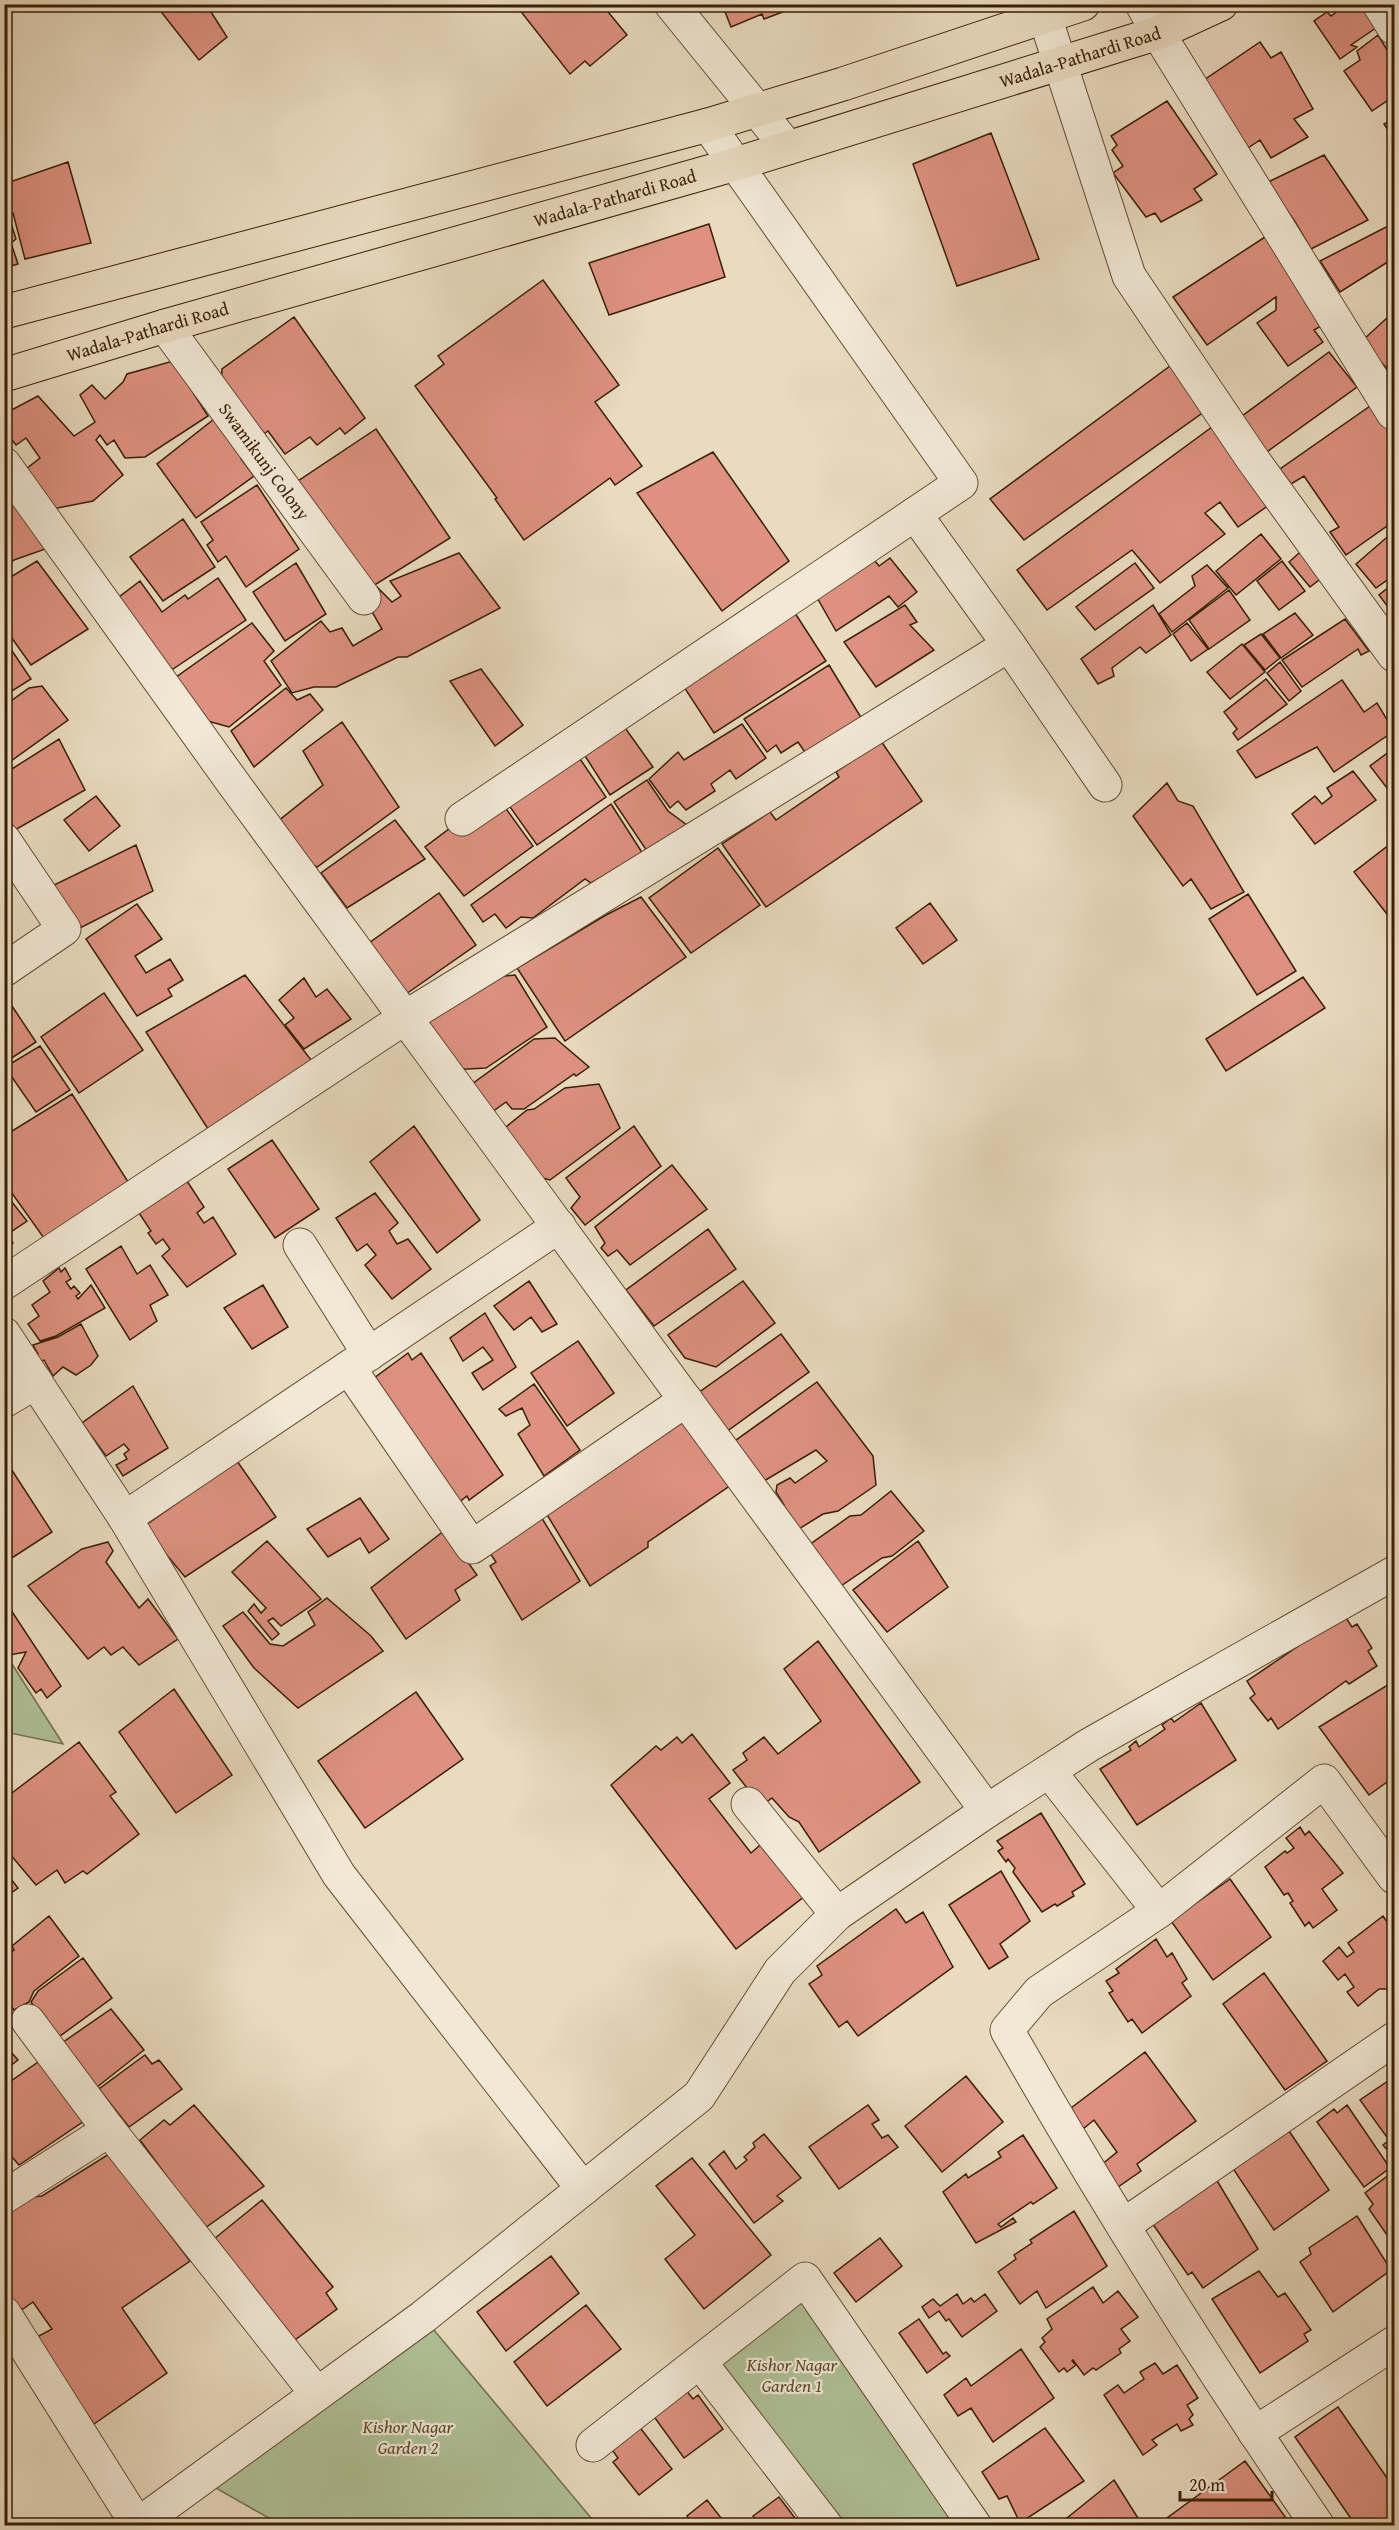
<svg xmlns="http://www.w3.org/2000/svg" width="1399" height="2530" font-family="'Gentium Book Plus',serif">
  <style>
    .green { fill: #b0c197; stroke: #74704e; stroke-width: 1.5 }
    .building { fill: #de9181; stroke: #391f05; stroke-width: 1.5 }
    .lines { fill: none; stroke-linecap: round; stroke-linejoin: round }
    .minor-casing { stroke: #654e34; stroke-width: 35 }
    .major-casing { stroke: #391f05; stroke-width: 35 }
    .minor { stroke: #f1e8d6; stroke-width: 33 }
    .major { stroke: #e9dbc0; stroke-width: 33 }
    .labels { text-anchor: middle; stroke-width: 4.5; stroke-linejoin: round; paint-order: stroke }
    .street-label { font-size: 18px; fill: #391f05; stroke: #f1e8d6 }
    .park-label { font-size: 18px; font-style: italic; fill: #57482a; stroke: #f1e8d6 }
  </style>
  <rect width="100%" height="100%" fill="#e9dbc0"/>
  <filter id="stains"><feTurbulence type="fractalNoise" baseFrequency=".00333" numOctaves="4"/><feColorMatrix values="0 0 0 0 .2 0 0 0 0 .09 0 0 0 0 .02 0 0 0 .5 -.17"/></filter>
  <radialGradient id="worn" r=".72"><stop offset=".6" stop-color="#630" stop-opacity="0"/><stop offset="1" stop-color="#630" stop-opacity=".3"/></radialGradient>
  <path class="green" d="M4 1653H5L63 1744 5 1732Z
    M805 2279 973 2525H826L700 2362Z
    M423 2317 597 2525H281L200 2479Z"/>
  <path class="building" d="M155 4H219L211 12 227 37 199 60Z
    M515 4H593L598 11 604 7 627 35 590 66 585 61 570 74Z
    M722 4H804L764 19 762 14 731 27Z
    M1347 4H1375L1386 21 1351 45 1357 47 1340 59 1314 21 1327 12 1331 16Z
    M1378 35 1394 61V96L1372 111 1344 71 1360 60 1357 51Z
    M1260 42 1271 58 1281 52 1313 109 1294 119 1308 137 1271 158 1260 140 1245 150 1204 80Z
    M1167 101 1217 174 1194 189 1202 200 1161 222 1155 213 1146 217 1113 173 1123 166 1112 150 1117 145 1111 136Z
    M1394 119V139L1384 124Z
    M991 133 1039 259 957 286 913 164Z
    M1324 155 1368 220 1311 249 1294 220 1266 183Z
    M68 162 91 243 25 259 13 213H7L4 204V184Z
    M9 217 16 239 11 243 18 264 4 268V218Z
    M709 224 725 277 609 315 589 263Z
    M1390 225 1394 232V258L1340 292 1320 261Z
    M1268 235 1328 322 1314 330 1323 342 1288 366 1257 323 1276 310V297L1207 345 1173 297Z
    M543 280 619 385 595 402 642 466 615 485 610 478 524 540 495 499 497 498 415 386 444 364 438 356Z
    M1389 316 1394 322V370L1391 373 1362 341Z
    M294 317 365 418 345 434 340 428 317 445 310 437 285 454 268 431 254 441 221 394 222 369Z
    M1329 352 1357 387 1264 454 1238 419Z
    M173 361 208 416 145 457 125 458 114 440 107 445 100 435 96 440 123 475 93 501 42 511 17 476 40 458 26 438 16 445 4 430V414L38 396 74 436 95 422 80 395 92 385 105 399 123 382 127 374Z
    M1174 363 1208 409 1024 540 990 499Z
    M1373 404 1394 435V521L1346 555 1330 532 1339 527 1304 476 1291 484 1280 469Z
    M223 412 251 451 241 459 254 476 196 518 157 464Z
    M1212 427 1269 505 1238 527 1220 502 1205 513 1225 534 1160 583 1132 550 1047 610 1017 570Z
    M376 429 450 538 373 586 298 481Z
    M713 452 789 561 722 611 637 493Z
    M4 485 51 547 14 560 4 569Z
    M257 485 299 549 246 587 226 556 218 562 207 545 213 540 201 522Z
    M183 519 215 567 163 601 130 557Z
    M1393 532 1394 575 1376 588 1356 564Z
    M1261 534 1281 559 1236 595 1216 571Z
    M1307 546 1328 573 1310 587 1289 562Z
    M866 550 879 566 890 558 917 592 898 607 889 596 836 631 811 587Z
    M459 553 500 608 407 657H398L336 687H314L292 693 271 661 321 621 330 632 342 628 353 646 382 629 364 598 377 587 392 602 401 596 390 581Z
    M37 561 88 629 31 665 4 627V581Z
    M1282 561 1305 591 1279 610 1257 581Z
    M296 563 326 614 285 641 253 592Z
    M1135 563 1154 588 1095 630 1076 607Z
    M1207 565 1228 588 1172 632 1159 614 1195 586 1192 576Z
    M218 578 246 620 170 671 119 597 140 581 162 612 185 595 188 599Z
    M1394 583V615L1379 595Z
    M1229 590 1250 620 1209 649 1189 620Z
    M905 605 917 622 910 625 934 650 876 687 844 642Z
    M1153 605 1171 635 1146 653 1140 647 1112 668 1114 676 1098 684 1081 659Z
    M793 610 826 661 714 733 682 684Z
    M1295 613 1313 635 1281 658 1263 634Z
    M1345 619 1369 651 1361 655 1358 649 1302 687 1282 660Z
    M252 623 274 651 264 661 281 685 229 727 197 718 172 680Z
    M1187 623 1208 649 1191 661 1173 634Z
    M1261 634 1280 658 1265 670 1244 645Z
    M4 639 31 679 4 696Z
    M1242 644 1265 672 1230 699 1207 672Z
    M1280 662 1301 691 1289 701 1267 673Z
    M829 665 865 724 809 758 798 742 781 753 776 745 767 752 744 719Z
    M481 669 523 725 495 746 450 681Z
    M1266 679 1287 704 1238 740 1233 733 1237 729 1224 712Z
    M1342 680 1364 712 1377 703 1394 731 1334 772 1317 747 1256 778 1237 751Z
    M42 686 68 720 4 766V706L29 688Z
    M286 688 297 700 310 694 323 710 254 767 231 731Z
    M342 722 399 807 317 867 293 855 272 826 323 785 303 751Z
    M742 724 766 758 736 779 730 770 711 784 715 791 686 810 678 801 670 808 649 779 678 752 684 760Z
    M623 725 653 767 610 795 580 748Z
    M59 739 85 790 15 830 4 809V774Z
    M881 741 922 801 766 907 722 844 770 812 776 820 839 777 836 772Z
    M1394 748V789L1390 792 1370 766Z
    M576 753 606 797 537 845 503 797Z
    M1353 771 1376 800 1315 844 1292 814 1315 796 1322 804 1332 796 1327 788Z
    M647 780 668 811 695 831 653 860 614 802Z
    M1167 783 1178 801 1193 806 1244 892 1211 909 1191 879 1183 886 1133 816Z
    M96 796 120 826 89 851 64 820Z
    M499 799 533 846 464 896 425 847 457 823Z
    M611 804 643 854 591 883 585 879 533 918 521 917 506 928 495 914 483 922 471 905Z
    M395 820 425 859 347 908 321 873Z
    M1394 841V923L1354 872Z
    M136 845 153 891 78 929 54 885Z
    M718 848 760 905 691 953 649 898Z
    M439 893 476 945 406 994 369 943Z
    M1248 894 1296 971 1257 995 1209 919Z
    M641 897 686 957 565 1041 517 968 606 915Z
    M930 903 957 940 923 964 896 928Z
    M137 904 162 939 135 956 146 973 170 959 183 980 168 989 172 996 137 1016 86 939Z
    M245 975 315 1065 208 1129 146 1032Z
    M515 975 547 1027 486 1068 450 1070 420 1025 484 978Z
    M1303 977 1325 1008 1226 1071 1206 1039Z
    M304 978 316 997 327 989 351 1019 304 1049 285 1025 294 1018 279 1000Z
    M104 993 143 1050 79 1093 41 1037Z
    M8 1000 36 1042 4 1063V1002Z
    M555 1038 589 1067 576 1076 574 1074 524 1109H512L506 1102 492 1112 472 1084 534 1039Z
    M40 1046 70 1090 36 1112 5 1067Z
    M599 1084 620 1128 550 1180 525 1173 496 1135 527 1110 534 1109 565 1088Z
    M72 1094 132 1188 46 1241 4 1182V1136Z
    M414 1126 480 1220 437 1253 370 1162Z
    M634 1126 661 1166 585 1225 571 1208 580 1197 566 1178Z
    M272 1140 319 1209 275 1238 228 1169Z
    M672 1165 707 1209 630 1265 617 1250 608 1256 601 1248 605 1243 595 1227Z
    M187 1181 204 1207 197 1213 204 1223 213 1217 236 1254 187 1287 162 1256 170 1249 163 1239 156 1244 148 1233 151 1231 139 1213Z
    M375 1193 398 1223 389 1231 397 1244 408 1239 431 1269 392 1299 365 1265 376 1255 367 1244 357 1251 336 1218Z
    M8 1197 27 1221 8 1234 13 1243 4 1250V1199Z
    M708 1229 736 1269 654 1326 626 1290Z
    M121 1246 137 1274 150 1265 168 1295 150 1305 157 1321 130 1340 86 1269Z
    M59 1268 61 1272 65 1268 71 1279 66 1282 71 1289 74 1286 80 1293 76 1296 78 1299 91 1285 105 1308 56 1336 40 1341 28 1324 39 1316 32 1305 50 1292 43 1281Z
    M529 1281 557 1324 542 1332 531 1317 514 1330 494 1306Z
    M743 1281 775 1323 716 1367 685 1358 668 1335Z
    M263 1285 288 1327 252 1349 224 1308Z
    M485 1313 516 1367 483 1390 472 1373 493 1360 483 1347 463 1361 450 1338Z
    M81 1324 98 1356 91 1365 76 1375 63 1367 53 1376 44 1360 41 1362 25 1361 38 1354 33 1345 58 1337Z
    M781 1334 809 1372 726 1432 698 1393Z
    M578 1341 614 1393 567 1426 531 1373Z
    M408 1353 412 1360 421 1353 503 1475 469 1500 467 1496 452 1508 366 1384Z
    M817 1382 873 1456 876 1485 838 1511 823 1514 794 1532 780 1507 784 1505 776 1492 777 1485 790 1478 795 1483 827 1461 816 1450 764 1481 732 1443Z
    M534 1384 580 1450 544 1476 518 1434 530 1425 522 1408 506 1416 499 1409Z
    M133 1386 168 1448 123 1476 116 1465 127 1459 124 1454 129 1450 124 1444 106 1456 82 1423Z
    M680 1413 731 1485 648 1542V1547L590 1586 543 1508Z
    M4 1458 52 1532 4 1563Z
    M237 1461 276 1517 185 1577 166 1554 160 1551 143 1527Z
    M891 1491 924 1531 892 1556 882 1558 838 1588 809 1545 850 1516 861 1515Z
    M360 1498 389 1539 369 1553 360 1538 328 1557 307 1529Z
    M540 1515 580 1581 522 1620 490 1566 496 1562 488 1550Z
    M445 1530 477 1575 455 1590 460 1600 406 1639 371 1588Z
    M267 1541 321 1599 281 1626 273 1618 268 1621 279 1634 272 1640 248 1611 254 1604 261 1613 266 1608 232 1572Z
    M918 1541 948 1587 887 1632 853 1590Z
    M108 1542 113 1551 106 1562 139 1608 148 1599 178 1639 139 1665 123 1647 111 1655 104 1647 88 1659 28 1586 82 1549Z
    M327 1598 371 1636 383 1651 298 1708 254 1668 223 1626 243 1612 270 1644 283 1646 315 1625 308 1612Z
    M5 1601 61 1686 47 1698 41 1689 36 1693 18 1668 26 1652 9 1655 4 1647Z
    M1344 1615 1352 1627 1357 1624 1372 1648 1368 1651 1377 1666 1349 1684 1346 1681 1278 1729 1271 1718 1268 1721 1250 1698 1255 1694 1247 1681Z
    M818 1641 920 1782 819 1852 799 1822 789 1817 772 1798 761 1806 733 1770 747 1760 743 1753 764 1737 778 1754 821 1721 784 1669Z
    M1394 1681V1777L1369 1795 1319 1727Z
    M174 1689 232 1775 176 1813 119 1732Z
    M416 1692 463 1759 365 1828 318 1761Z
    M1201 1703 1236 1760 1137 1825 1100 1769 1131 1750 1129 1747 1136 1741 1139 1747 1165 1729 1162 1725 1171 1718 1174 1722Z
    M692 1734 730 1783 709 1799 751 1853 765 1841 805 1896 736 1949 611 1785 656 1746 661 1750 677 1737 682 1743Z
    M79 1742 116 1792 110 1796 139 1834 87 1874 83 1871 65 1883 57 1870 36 1885 4 1847V1799Z
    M1041 1813 1085 1884 1072 1892 1074 1896 1057 1906 1055 1904 1042 1912 1013 1872 1015 1868 1008 1859 1006 1862 998 1851 1003 1848 997 1841Z
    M1300 1827 1305 1835 1309 1831 1343 1873 1322 1889 1337 1910 1313 1928 1309 1922 1305 1926 1290 1903 1293 1901 1288 1893 1284 1895 1265 1867 1285 1851 1287 1853 1294 1848 1286 1838Z
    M4 1870 18 1888 4 1898Z
    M1001 1871 1030 1921 1000 1944 1008 1957 989 1969 949 1905Z
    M1230 1879 1271 1937 1213 1980 1171 1921Z
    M896 1909 906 1923 923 1912 953 1967 858 2036 847 2021 839 2027 809 1984 822 1975 817 1966Z
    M49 1916 79 1956 34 1991 29 2002 14 2010 4 1998V1958L14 1950 12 1946Z
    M1383 1916 1394 1932V1937L1388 1943 1394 1952V1983L1386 1989H1379L1358 2006 1347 1992 1354 1987 1345 1974 1338 1980 1323 1961 1339 1947 1347 1957 1354 1952 1348 1943Z
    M1156 1939 1167 1957 1172 1953 1187 1979 1182 1983 1191 1996 1142 2033 1132 2019 1128 2022 1109 1993 1113 1991 1106 1981 1119 1973 1116 1969Z
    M83 1958 112 1998 56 2039 31 2002 38 1991Z
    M1264 1973 1327 2061 1285 2090 1223 2004Z
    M111 2009 144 2050 97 2087 56 2047Z
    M4 2044 18 2060 4 2071Z
    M1145 2052 1196 2121 1137 2164 1141 2171 1118 2187 1101 2165 1117 2152 1094 2120 1083 2129 1067 2111Z
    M145 2055 152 2064 159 2060 182 2089 129 2127 99 2089Z
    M41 2060 87 2119 19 2165 4 2148V2086Z
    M966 2076 1003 2122 942 2172 905 2126Z
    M1388 2081 1394 2091V2149L1390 2153 1383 2145 1389 2140 1360 2100Z
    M194 2105 264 2186 198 2233 194 2213 140 2140 164 2120 170 2125Z
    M868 2105 879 2120 872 2124 882 2138 888 2135 898 2147 839 2189 809 2147Z
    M1347 2105 1390 2168 1364 2187 1317 2122 1334 2109 1337 2113Z
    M1287 2128 1329 2190 1274 2230 1232 2167Z
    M764 2134 801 2178 777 2196 783 2201 754 2223 709 2164 724 2151 736 2169 747 2160 744 2157 755 2147 753 2143Z
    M1023 2135 1057 2188 1033 2204 1031 2202 998 2224 1001 2227 1013 2218 1016 2222 976 2243 943 2192 966 2174 968 2178 1001 2157 998 2152Z
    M109 2154 190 2261 122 2308 167 2373 94 2424 35 2338 52 2329 33 2302 16 2314 4 2296V2208L15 2199 42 2196Z
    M692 2158 771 2255 704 2309 665 2259 695 2235 656 2186Z
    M1394 2171V2245L1369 2209 1373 2204 1365 2193Z
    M1216 2179 1258 2249 1203 2288 1192 2272 1188 2275 1150 2220Z
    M262 2200 333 2287 326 2293 337 2309 288 2345 209 2243Z
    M1074 2211 1107 2266 1046 2308 1037 2291 1020 2304 998 2272 1016 2259 1014 2255 1032 2243 1030 2240Z
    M1357 2216 1391 2270 1333 2312 1300 2262 1311 2254 1309 2248Z
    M880 2238 902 2266 856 2302 834 2273Z
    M551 2256 579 2293 506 2351 477 2312Z
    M1259 2271 1278 2297 1285 2293 1311 2330 1304 2334 1308 2341 1260 2373 1212 2299Z
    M1093 2287 1103 2303 1118 2291 1138 2317 1121 2329 1130 2341 1119 2349 1121 2353 1096 2370 1093 2368 1084 2375 1073 2360 1072 2361 1076 2365 1067 2372 1064 2368 1059 2372 1040 2347 1045 2342 1042 2338 1052 2329 1047 2319Z
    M957 2294 963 2304 971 2298 974 2302 985 2294 997 2311 962 2337 949 2319 946 2321 939 2311 929 2318 922 2307 933 2299 940 2306Z
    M586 2305 621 2349 547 2406 514 2362Z
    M919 2319 943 2354 946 2352 950 2356 927 2373 899 2333Z
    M1021 2349 1054 2398 993 2442 971 2408 958 2416 944 2395 966 2378 971 2386Z
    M1155 2363 1163 2374 1177 2365 1198 2398 1187 2405 1193 2415 1189 2419 1193 2425 1181 2431 1177 2424 1152 2440 1157 2445 1143 2455 1104 2395 1118 2385 1124 2393 1144 2379 1140 2372Z
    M682 2385 693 2399 698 2395 723 2429 684 2458 647 2407Z
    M1338 2407 1394 2488V2526H1356L1295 2437Z
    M638 2425 672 2469 639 2495 613 2462 618 2458 610 2447Z
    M1045 2428 1084 2481 1020 2523 1007 2496 999 2499 982 2472Z
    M1245 2461 1286 2518 1276 2526H1172L1167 2518Z
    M1114 2480 1143 2526H1057Z
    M779 2497 801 2526H759L760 2524 753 2516Z
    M707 2500 725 2523 721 2526H694L687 2516Z"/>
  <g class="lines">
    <g class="minor-casing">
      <g id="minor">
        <path d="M671 4 788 148"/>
        <path d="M1142 4 1158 33 1393 413"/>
        <path d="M1379 4 1394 28"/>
        <path d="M1045 17 1129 276 1251 457 1394 655"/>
        <path id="s1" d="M165 326 364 598"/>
        <path d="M4 464 231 780 987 1811"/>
        <path d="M915 514 1009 645 1105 785"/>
        <path d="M462 819 961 483 708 125"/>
        <path d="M4 840 64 929 4 970"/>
        <path d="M300 1245 369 1354"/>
        <path d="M4 1283 406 1017 1009 645"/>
        <path d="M4 1334 125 1518 339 1875 583 2189"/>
        <path d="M349 1368 472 1547 686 1400"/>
        <path d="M4 1401 36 1382"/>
        <path d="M125 1518 559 1226"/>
        <path d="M1049 1771 1159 1911 1039 1992 1007 2030C1103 2199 1208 2365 1318 2526"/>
        <path d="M748 1804 837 1914"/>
        <path d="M1159 1911 1324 1781 1394 1877"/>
        <path d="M28 2021 109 2130 317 2394"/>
        <path d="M4 2197 109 2130"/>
        <path d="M1124 2225 1394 2039"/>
        <path d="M4 2313 137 2524"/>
        <path d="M700 2362 826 2526"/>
        <path d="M1255 2433 1394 2343"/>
        <path d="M593 2445 805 2279 975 2526"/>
        <path d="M136 2526 423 2317 699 2096 780 1971 837 1914 987 1811 1089 1745 1394 1573"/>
      </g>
    </g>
    <g class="major-casing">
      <g id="major">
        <path d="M4 312 708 125 843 84 1083 4"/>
        <path id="s2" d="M4 375 165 326 736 164 1158 33 1221 4"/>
      </g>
    </g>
    <use href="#minor" class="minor"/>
    <use href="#major" class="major"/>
  </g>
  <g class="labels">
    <g class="street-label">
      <text dy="6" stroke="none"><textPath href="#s2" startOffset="1122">Wadala-Pathardi Road</textPath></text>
      <text dy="6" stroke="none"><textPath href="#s2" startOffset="636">Wadala-Pathardi Road</textPath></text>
      <text dy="6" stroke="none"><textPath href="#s2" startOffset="150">Wadala-Pathardi Road</textPath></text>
      <text dy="6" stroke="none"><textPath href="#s1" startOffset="168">Swamikunj Colony</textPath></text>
    </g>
    <g class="park-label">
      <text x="792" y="2371">Kishor Nagar<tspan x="792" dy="21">Garden 1</tspan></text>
      <text x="408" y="2433">Kishor Nagar<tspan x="408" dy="21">Garden 2</tspan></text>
    </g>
  </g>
  <rect width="1399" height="2530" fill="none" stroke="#e9dbc0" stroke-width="24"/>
  <rect x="6" y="6" width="1387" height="2518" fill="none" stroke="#391f05" stroke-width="3"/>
  <rect x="12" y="12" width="1375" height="2506" fill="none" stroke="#391f05" stroke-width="1.5"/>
  <path d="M1180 2491v9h92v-9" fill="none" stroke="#391f05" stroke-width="3"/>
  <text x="1189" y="2491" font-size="18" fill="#391f05" stroke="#f1e8d6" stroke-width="4.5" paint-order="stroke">20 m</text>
  <rect width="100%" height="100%" filter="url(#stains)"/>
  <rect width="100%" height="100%" fill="url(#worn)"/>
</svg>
